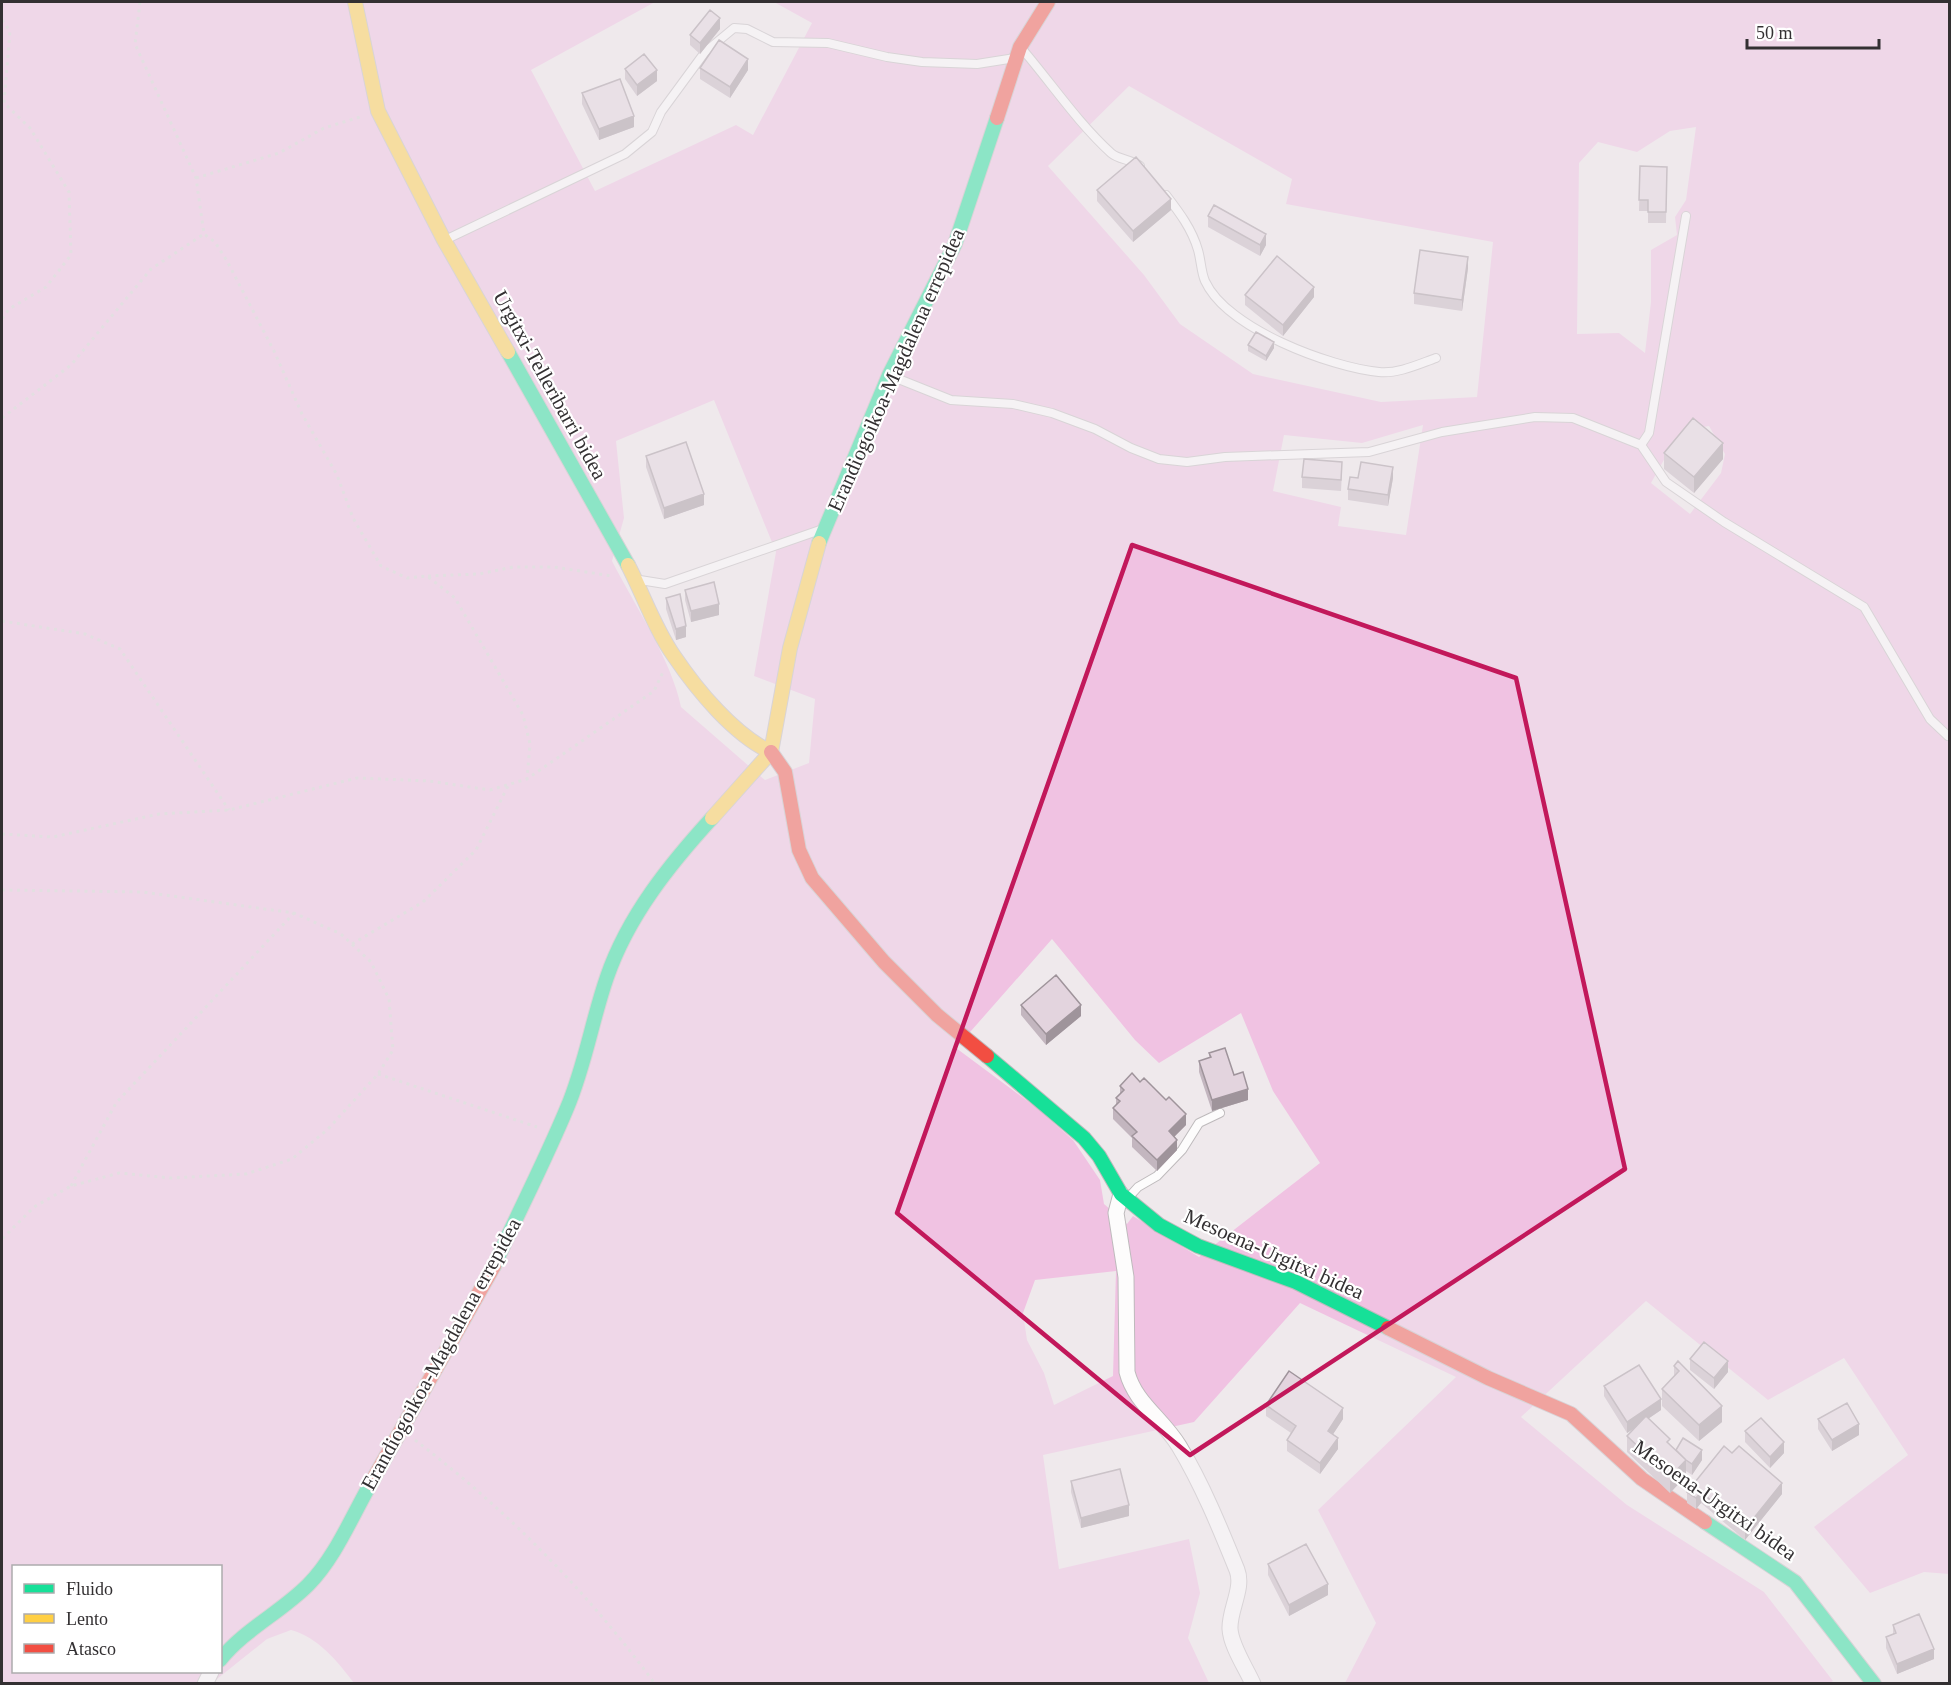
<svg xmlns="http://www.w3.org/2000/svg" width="1951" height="1685" font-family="'Times New Roman',serif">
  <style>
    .green { fill: #f0c2e2; fill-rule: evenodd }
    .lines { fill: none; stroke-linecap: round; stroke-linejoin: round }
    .lane-casing { stroke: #bebabc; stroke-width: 10 }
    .street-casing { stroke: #bebabc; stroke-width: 17 }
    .fast-casing { stroke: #bebabc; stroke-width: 16 }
    .slow-casing { stroke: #bebabc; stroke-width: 16 }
    .jam-casing { stroke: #bebabc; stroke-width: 16 }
    .path { stroke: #d4d3d3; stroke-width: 3; stroke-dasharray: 3 4.5; stroke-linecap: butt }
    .lane { stroke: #fdfcfc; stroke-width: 8 }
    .street { stroke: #fdfcfc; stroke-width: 15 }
    .fast { stroke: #16e098; stroke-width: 14 }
    .slow { stroke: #ffcf43; stroke-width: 14 }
    .jam { stroke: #f24e42; stroke-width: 14 }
    .wall { fill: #c3b6bf }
    .shaded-wall { fill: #9f949b }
    .building { fill: #e3d4de; stroke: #9f949b; stroke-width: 1.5 }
    .marked { fill: none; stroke: #c2185b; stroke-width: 4.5; stroke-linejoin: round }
    .labels { text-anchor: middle; stroke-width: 4.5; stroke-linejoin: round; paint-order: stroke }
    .street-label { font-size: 21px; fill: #333032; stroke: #fff }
  </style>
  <rect width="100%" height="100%" fill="#efe9ec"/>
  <path class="green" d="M2 2H655L531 70 595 191 736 125 753 135 812 23 774 2H1949V1574L1924 1572 1870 1593 1814 1527 1908 1455 1844 1358 1768 1400 1646 1301 1521 1417 1627 1505 1764 1592 1833 1681 1828 1684 1345 1683 1376 1623 1318 1510 1456 1377 1300 1303 1194 1422 1043 1455 1059 1569 1189 1539 1200 1593 1188 1638 1209 1683H354C338 1662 318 1637 291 1630L267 1639 212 1683 2 1684ZM1129 86 1292 179 1286 204 1493 242 1477 397 1381 402 1253 374 1180 324 1144 275 1048 166ZM1696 127 1686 200 1675 217 1677 235 1651 250V302L1645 353 1619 333 1577 334 1579 163 1598 142 1637 152 1670 131ZM714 400 776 552 754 676 815 699 809 763 765 780 681 707C672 661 634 604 612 561L624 518 616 441ZM1423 425 1406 535 1338 526 1341 507 1273 491 1284 435 1362 443ZM1709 426 1725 454 1721 473 1690 514 1651 483 1670 449 1686 430ZM1052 939 1135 1040 1159 1063 1241 1013 1273 1091 1320 1163 1199 1257 1133 1216 1127 1224 1104 1204 1100 1180 1073 1140 1037 1108 956 1048ZM1116 1271 1113 1376 1054 1405 1044 1373 1027 1340 1023 1313 1035 1280ZM14 1566H220V1672H14Z"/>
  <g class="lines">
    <g class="lane-casing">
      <path id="lane" d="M1023 50C1052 84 1078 123 1111 153 1119 160 1131 159 1140 166
        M1166 195C1179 212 1192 229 1198 250 1201 260 1201 272 1205 281 1227 329 1330 367 1379 372 1398 374 1419 364 1436 358
        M445 240 625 154 652 132 661 112 705 52 734 28 747 29 773 42 828 43 887 57 922 62 977 64 1015 58
        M891 376 951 400 1013 404 1052 413 1095 429 1131 448 1159 459 1187 462 1225 457 1369 452 1442 432 1535 417 1573 418 1641 445 1649 433 1686 216
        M1641 445 1666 482 1724 522 1864 607 1930 719 1948 736
        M640 580 665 584 820 530
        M1128 1198 1138 1187 1157 1176 1182 1150 1199 1123 1220 1113"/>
    </g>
    <g class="street-casing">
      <path id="street" d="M1121 1194 1116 1213 1126 1277 1127 1372C1135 1403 1162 1418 1179 1446 1202 1484 1220 1528 1237 1570 1244 1588 1229 1610 1230 1629 1231 1646 1246 1668 1253 1684
        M205 1684 211 1672"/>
    </g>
    <g class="fast-casing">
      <path id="fast" d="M508 352 628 565
        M819 543 889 375 955 244 997 118
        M987 1056 1084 1138 1099 1156 1121 1194 1159 1225 1198 1246 1296 1282 1388 1328
        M494 1266C518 1213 545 1161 567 1108 585 1066 592 1020 607 977 628 916 670 864 712 818
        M1705 1522 1795 1582 1874 1684
        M220 1660C245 1629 280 1613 308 1585 335 1558 352 1516 371 1483"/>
    </g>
    <g class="slow-casing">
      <path id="slow" d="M355 2 378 111 444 240 508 352
        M628 565C643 594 655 629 674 656 697 690 734 735 771 752
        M712 818 771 752 790 648 819 543"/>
    </g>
    <g class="jam-casing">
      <path id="jam" d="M997 118 1020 47 1048 2
        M771 752 785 772 799 850 812 878 884 962 937 1015 987 1056
        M1388 1328 1488 1378 1571 1414 1642 1479 1705 1522
        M371 1483 494 1266"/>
    </g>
    <path class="path" d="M140 2 135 44 196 178 204 234 215 242 227 261 274 351 302 414 337 475 353 518 381 566 407 578 427 576 455 598 523 715 530 744 527 779
      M2 20 10 31 4 103 30 128 69 192 71 255 46 287 9 309 2 319
      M196 178 279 153 324 128 360 117
      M2 418 71 365 151 269 204 234
      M428 576 479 574 513 567H554L612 576
      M2 621 85 634 120 649 229 810
      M2 834 53 837 159 814 229 810 357 778 429 781 490 790 527 779 654 691 663 672
      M2 890 143 892 294 913 341 934 371 962 389 999 393 1050 378 1074 328 1129 292 1159 246 1174 171 1178 119 1173 71 1186 34 1207 2 1239
      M352 944 423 902 476 850 508 786
      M378 1074 537 1127
      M71 1186 116 1103 294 913
      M415 1440C507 1510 587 1591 655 1684"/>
    <use href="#lane" class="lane"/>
    <use href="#street" class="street"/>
    <use href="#fast" class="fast"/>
    <use href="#slow" class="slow"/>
    <use href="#jam" class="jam"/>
  </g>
  <path class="wall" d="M720 29 700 54 690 45V35Z
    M700 68 748 70 730 98 700 79Z
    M625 69 657 81 637 96 625 79Z
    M582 93 634 127 599 140 582 104Z
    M1640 166 1667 167 1666 223H1648V211H1639Z
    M1097 190 1171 210 1133 242 1097 201Z
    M1208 216 1266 245 1260 256 1208 227Z
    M1468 268 1462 311 1414 304V293Z
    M1245 295 1314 297 1283 336 1245 305Z
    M1248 345 1274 348 1266 361 1248 351Z
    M1664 453 1723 459 1694 493 1664 469Z
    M646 456 704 505 664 519 646 467Z
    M1342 472 1341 491 1302 488V477Z
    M1393 478 1388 506 1348 500V489Z
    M685 590 719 615 691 622 685 600Z
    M666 598 686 637 676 640 666 609Z
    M1021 1005 1081 1016 1046 1045 1021 1015Z
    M1209 1053 1234 1075 1248 1100 1212 1111 1199 1072V1061L1209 1058Z
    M1120 1086 1186 1125 1174 1137 1177 1150 1157 1171 1132 1147V1138L1113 1119V1108L1116 1105V1098L1120 1095Z
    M1690 1359 1728 1372 1714 1389 1690 1370Z
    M1674 1366 1722 1422 1699 1441 1662 1406V1389L1674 1376Z
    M1604 1386 1661 1410 1648 1419 1670 1445 1676 1450 1702 1460 1692 1475 1686 1471V1476L1670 1493 1627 1452V1436L1634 1429 1627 1433 1604 1396Z
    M1266 1405 1343 1419 1333 1434 1338 1449 1320 1474 1287 1451V1440L1291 1433 1266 1416Z
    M1818 1419 1859 1435 1832 1451 1818 1429Z
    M1745 1431 1784 1453 1770 1468 1745 1442Z
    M1071 1481 1129 1516 1081 1528 1071 1492Z
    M1687 1492 1782 1494 1745 1540 1701 1503 1696 1509 1687 1503Z
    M1268 1564 1328 1595 1289 1616 1268 1575Z
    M1893 1625 1934 1659 1897 1674 1886 1648V1637L1893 1634Z"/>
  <path class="shaded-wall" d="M720 18V29L700 54V43Z
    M748 59V70L730 98V87Z
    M657 70V81L637 96V85Z
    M634 116V127L599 140V129Z
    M1171 199V210L1133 242V231Z
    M1266 234V245L1260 256V245Z
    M1468 257V268L1462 311V300Z
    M1314 287V297L1283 336V325Z
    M1274 342V348L1266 361V356Z
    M1723 443V459L1694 493V477Z
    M1393 467V478L1388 506V495Z
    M704 494V505L664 519V508Z
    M719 604V615L691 622V611Z
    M686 626V637L676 640V629Z
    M1081 1005V1016L1046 1045V1034Z
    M1248 1089V1100L1212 1111V1100Z
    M1186 1114V1125L1169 1142V1131Z
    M1177 1140V1150L1157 1171V1160Z
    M1728 1361V1372L1714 1389V1378Z
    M1661 1399V1410L1627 1433V1422Z
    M1722 1406V1422L1699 1441V1425Z
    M1343 1408V1419L1328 1442V1431Z
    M1859 1424V1435L1832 1451V1440Z
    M1338 1438V1449L1320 1474V1463Z
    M1784 1442V1453L1770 1468V1457Z
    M1702 1450V1460L1692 1475V1464Z
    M1686 1460V1476L1670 1493V1477Z
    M1782 1483V1494L1745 1540V1529Z
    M1701 1492V1503L1696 1509V1498Z
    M1129 1505V1516L1081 1528V1518Z
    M1328 1584V1595L1289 1616V1605Z
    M1934 1649V1659L1897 1674V1664Z"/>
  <path class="building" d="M710 10 720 18 700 43 690 35Z
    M719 40 748 59 730 87 700 68Z
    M644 54 657 70 637 85 625 69Z
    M620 79 634 116 599 129 582 93Z
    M1136 157 1171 199 1133 231 1097 190Z
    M1640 166 1667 167 1666 212H1648V200H1639Z
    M1214 205 1266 234 1260 245 1208 216Z
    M1420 250 1468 257 1462 300 1414 293Z
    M1277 256 1314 287 1283 325 1245 295Z
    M1256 332 1274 342 1266 356 1248 345Z
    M1693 418 1723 443 1694 477 1664 453Z
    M686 442 704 494 664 508 646 456Z
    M1304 459 1342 462 1341 480 1302 477Z
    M1361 462 1393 467 1388 495 1348 489 1350 477 1358 478Z
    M714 582 719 604 691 611 685 590Z
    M680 594 686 626 676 629 666 598Z
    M1056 975 1081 1005 1046 1034 1021 1005Z
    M1225 1048 1234 1075 1243 1072 1248 1089 1212 1100 1199 1061 1211 1057 1209 1053Z
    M1132 1073 1140 1082 1144 1078 1166 1100 1169 1097 1186 1114 1169 1131 1177 1140 1157 1160 1132 1136 1137 1132 1113 1108 1120 1101 1116 1098 1124 1090 1120 1086Z
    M1704 1342 1728 1361 1714 1378 1690 1359Z
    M1678 1361 1722 1406 1699 1425 1662 1389 1679 1371 1674 1366Z
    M1639 1365 1661 1399 1627 1422 1604 1386Z
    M1289 1371 1343 1408 1328 1431 1338 1438 1320 1463 1287 1440 1296 1426 1266 1405Z
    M1847 1403 1859 1424 1832 1440 1818 1419Z
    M1646 1416 1670 1439 1667 1442 1686 1460 1670 1477 1627 1436Z
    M1761 1418 1784 1442 1770 1457 1745 1431Z
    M1683 1438 1702 1450 1692 1464 1686 1460 1676 1450Z
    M1724 1446 1732 1453 1739 1446 1782 1483 1745 1529 1701 1492 1696 1498 1687 1492Z
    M1120 1469 1129 1505 1081 1518 1071 1481Z
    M1306 1544 1328 1584 1289 1605 1268 1564Z
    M1919 1614 1934 1649 1897 1664 1886 1637 1896 1633 1893 1625Z"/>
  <path d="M0 0H1951V1685H0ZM1132 545 1516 678 1625 1169 1190 1455 897 1213Z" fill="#efe9ec" fill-opacity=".55" fill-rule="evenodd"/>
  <path class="marked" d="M1132 545 1516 678 1625 1169 1190 1455 897 1213Z"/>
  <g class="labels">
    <g class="street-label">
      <text transform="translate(896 370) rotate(-66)" y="7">Erandiogoikoa-Magdalena errepidea</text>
      <text transform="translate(550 385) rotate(61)" y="7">Urgitxi-Telleribarri bidea</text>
      <text transform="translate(1274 1254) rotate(24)" y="7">Mesoena-Urgitxi bidea</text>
      <text transform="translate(441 1354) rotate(-61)" y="7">Erandiogoikoa-Magdalena errepidea</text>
      <text transform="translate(1715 1500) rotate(35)" y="7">Mesoena-Urgitxi bidea</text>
    </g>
  </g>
  <rect width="1951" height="1685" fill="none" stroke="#333032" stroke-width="6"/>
  <rect x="12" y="1565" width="210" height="108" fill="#ffffff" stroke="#adacad" stroke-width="1.5"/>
  <rect x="24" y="1584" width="30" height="9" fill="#16e098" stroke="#adacad" stroke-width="1.5"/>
  <text x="66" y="1595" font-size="18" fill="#333032">Fluido</text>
  <rect x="24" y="1614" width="30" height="9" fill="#ffcf43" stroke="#adacad" stroke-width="1.5"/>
  <text x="66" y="1625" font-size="18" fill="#333032">Lento</text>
  <rect x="24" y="1644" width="30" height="9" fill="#f24e42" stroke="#adacad" stroke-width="1.5"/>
  <text x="66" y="1655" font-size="18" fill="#333032">Atasco</text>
  <path d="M1747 39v9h132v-9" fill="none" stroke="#333032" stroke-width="3"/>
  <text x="1756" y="39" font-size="18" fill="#333032" stroke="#ffffff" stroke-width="4.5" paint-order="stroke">50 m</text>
</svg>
